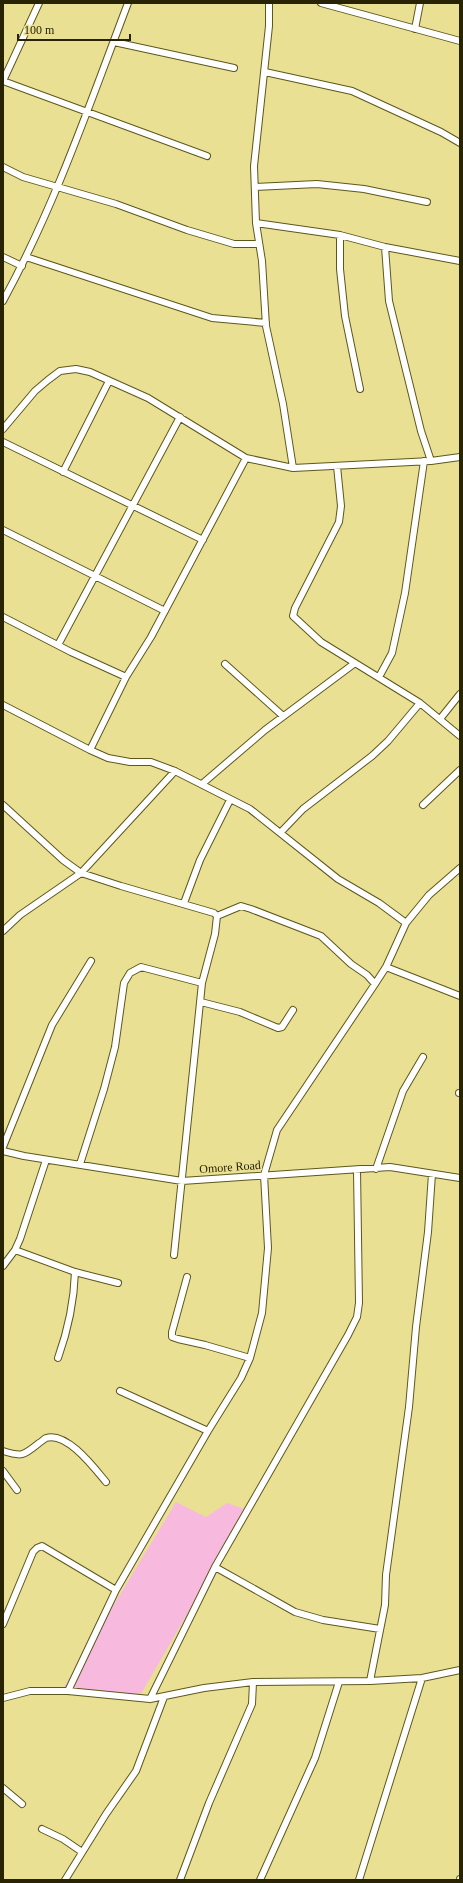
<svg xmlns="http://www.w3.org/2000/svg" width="463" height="1883" font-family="Georgia,serif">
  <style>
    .green { fill: #f8b9df }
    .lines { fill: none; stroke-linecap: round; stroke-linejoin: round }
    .minor-casing { stroke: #5e571d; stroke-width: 8 }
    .minor { stroke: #fff; stroke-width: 6 }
    .labels { text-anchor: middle; stroke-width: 3; stroke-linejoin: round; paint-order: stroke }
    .street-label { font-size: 12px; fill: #272303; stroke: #e9e093 }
  </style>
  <rect width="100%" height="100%" fill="#e9e093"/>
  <path class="green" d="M176 1502 206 1517 227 1503 247 1510 141 1694 61 1692Z"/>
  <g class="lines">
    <g class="minor-casing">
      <path id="minor" d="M269 3V26L254 166 256 223 262 261 266 326 283 404 293 468
        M321 3 460 41
        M415 29 420 3
        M114 42 234 68
        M265 72 352 91 441 132 460 143
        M3 81 207 156
        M3 81 39 3
        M3 167 23 177 116 204 187 230 234 244H259
        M255 187 317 184 364 189 427 202
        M256 223 340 235 385 247 460 261
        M340 235V269L345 316 360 389
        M385 247 389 301 421 431 431 461
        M3 257 22 266
        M26 257 212 318 266 323
        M3 301C55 206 90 103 128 3
        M3 429 35 391 48 380 60 371 76 369 90 372 148 398 246 458 293 468 431 461 460 457
        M3 442 203 540
        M337 466 341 506 339 522 295 608 293 616 321 642 420 703 460 736
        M63 472 109 381
        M3 530 165 611
        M3 617 71 652 126 677
        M58 645 180 417
        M225 664 283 716
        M379 677 392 653 405 593 424 461
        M3 705 90 750 108 758 130 762H151L175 771 250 809 338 879 379 903 406 923
        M440 719 460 694
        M90 750 126 677 151 637 246 458
        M202 784 265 730 355 663
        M3 805 63 860 81 873 121 886 214 913 217 916 215 934 202 983 174 1255
        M423 805 460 770
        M281 832 303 809 372 756 388 741 420 703
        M184 903 200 860 230 800
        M217 916 241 906 251 909 321 936 351 964 367 975 375 984
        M3 931 20 915 81 873 175 771
        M386 967 460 996
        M201 1002 240 1012 278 1028 282 1027 293 1010
        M459 1093H460
        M3 1147 52 1025 91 961
        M3 1151 24 1156 182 1181 390 1167 460 1178
        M80 1164 104 1089 115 1047 124 983 130 973 141 967 202 983
        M376 1169 403 1091 423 1057
        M15 1250 75 1272 118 1283
        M3 1266 15 1250 20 1239 46 1160
        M187 1277 172 1332V1337L178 1339 205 1345 250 1358
        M58 1358C68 1330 74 1302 75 1272
        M120 1391 208 1431
        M3 1451C22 1457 23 1456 39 1443 41 1442 44 1439 46 1438 67 1431 95 1469 106 1482
        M3 1471 17 1490
        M215 1567 295 1612 323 1620 380 1629
        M3 1624 33 1552 37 1548 42 1546 116 1590
        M370 1681 385 1605 386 1575 409 1407 416 1327 428 1232 432 1174
        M68 1691 116 1590 208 1431 241 1378 250 1358 262 1313 268 1248 264 1175 277 1130 375 984 386 967 406 923 429 895 460 868
        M3 1698 30 1691H68L150 1699 204 1688 253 1682 370 1681 422 1678 460 1670
        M150 1699 215 1567 348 1335 357 1317 359 1303 357 1170
        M3 1788 22 1804
        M42 1829 63 1839 82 1852
        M65 1880 106 1814 136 1771 164 1697
        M180 1880 209 1803 252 1704 253 1682
        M260 1880 315 1758 339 1682
        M359 1880 422 1678
        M460 1880V1879"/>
    </g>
    <use href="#minor" class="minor"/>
  </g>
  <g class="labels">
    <g class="street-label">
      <text transform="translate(230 1167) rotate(-4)" y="4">Omore Road</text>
    </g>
  </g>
  <rect width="463" height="1883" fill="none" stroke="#272303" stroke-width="8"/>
  <path d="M18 34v6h112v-6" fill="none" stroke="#272303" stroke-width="2"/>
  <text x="24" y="34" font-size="12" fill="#272303" stroke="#e9e093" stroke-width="3" paint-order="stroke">100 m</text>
</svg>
